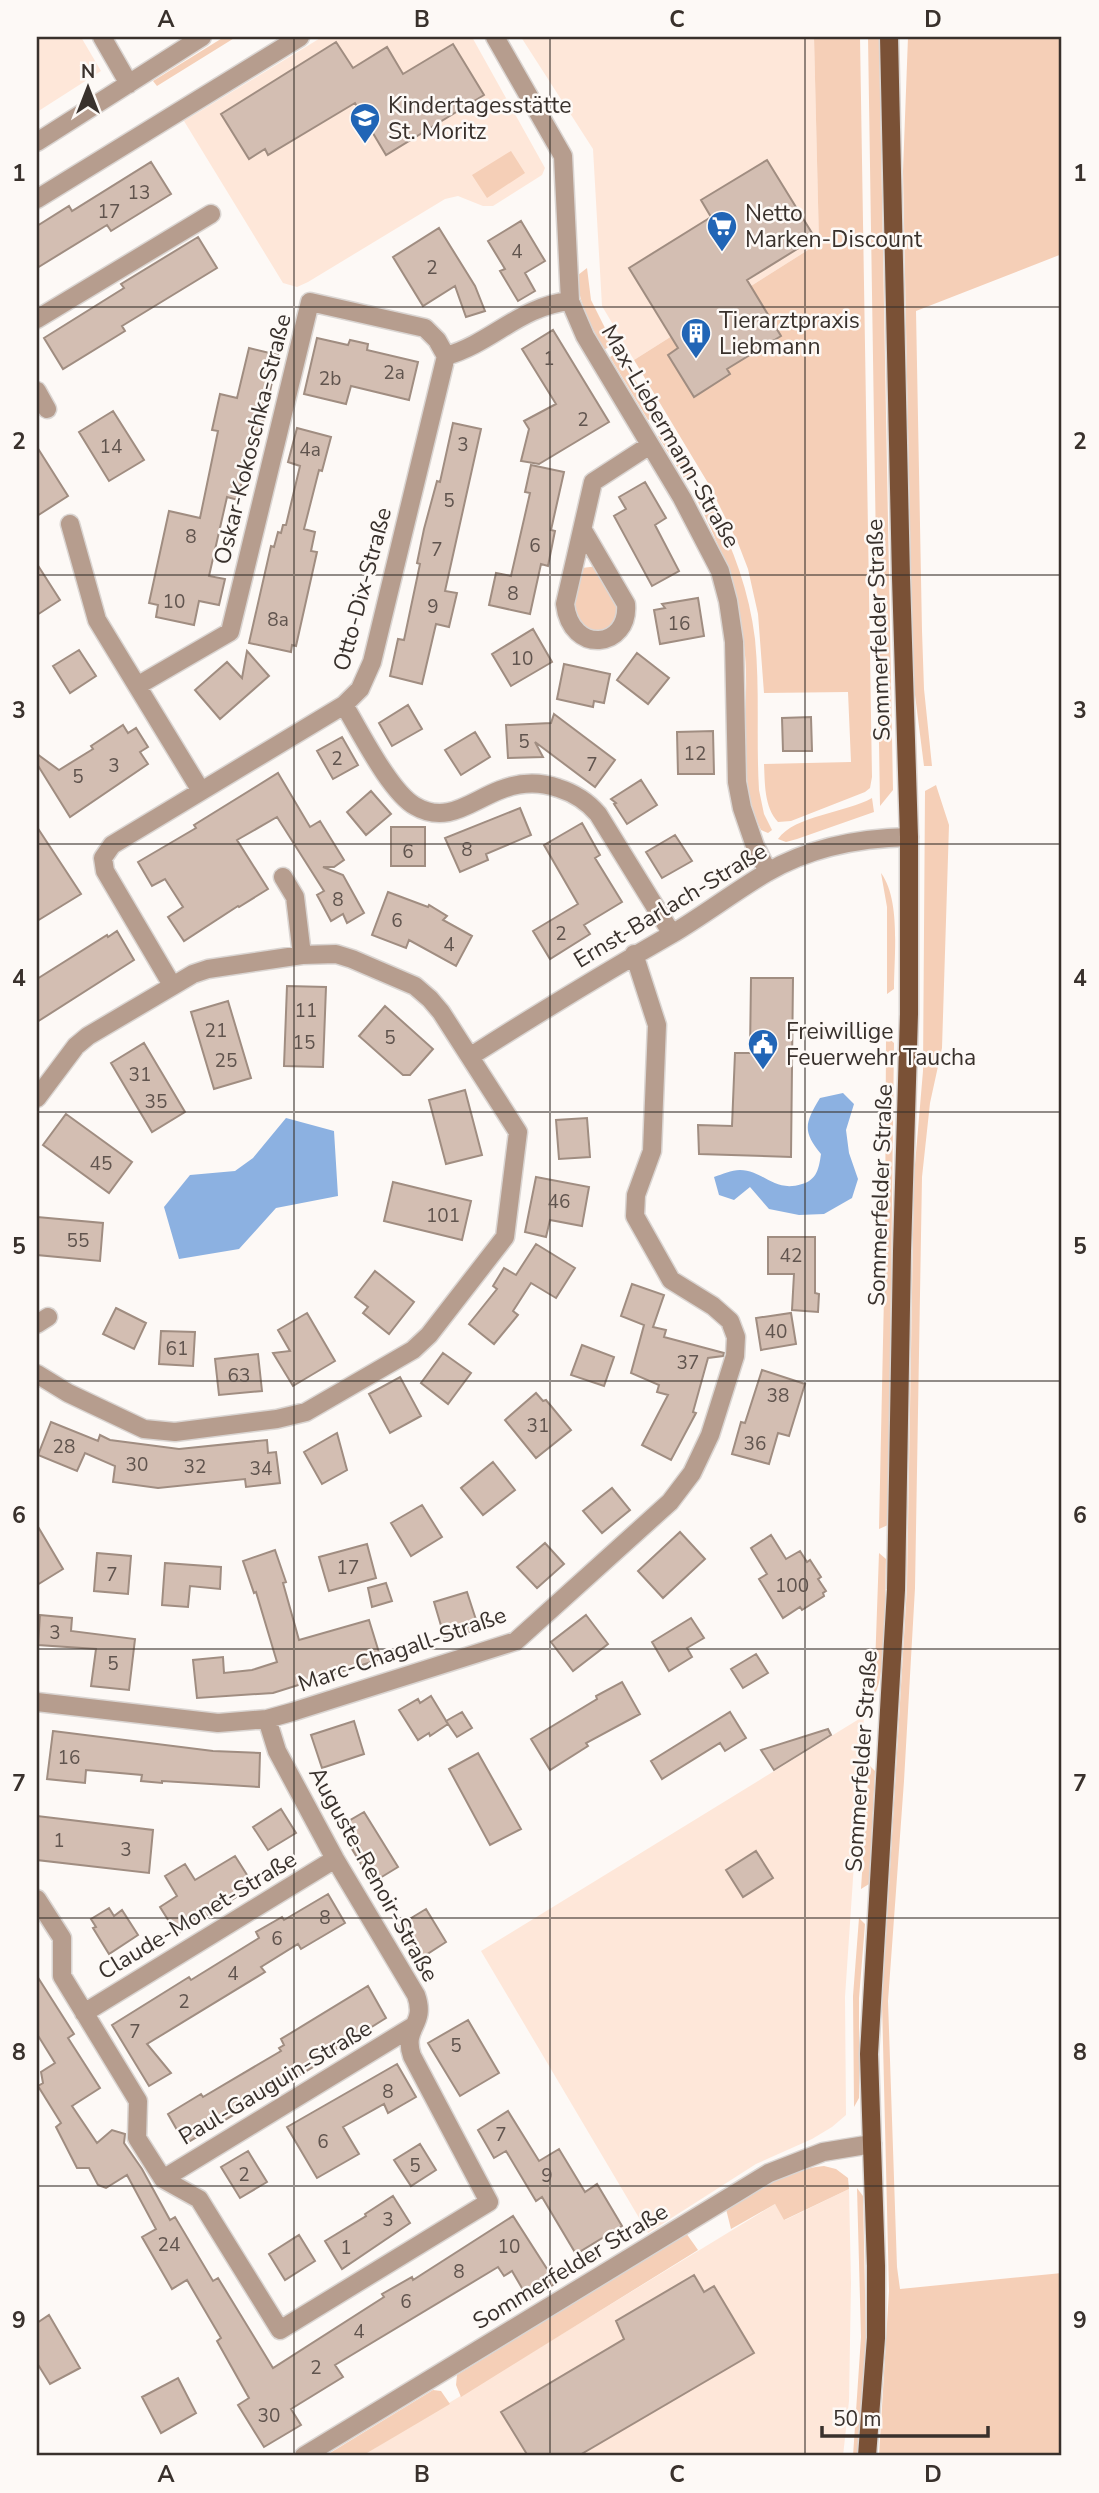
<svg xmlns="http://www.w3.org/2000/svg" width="1099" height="2493" font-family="'Nunito Sans',sans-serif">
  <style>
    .built { fill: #fee7d9 }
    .green { fill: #f5cfb7 }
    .water { fill: #8cb1e1 }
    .building { fill: #d3beb2; stroke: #a08d81; stroke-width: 2 }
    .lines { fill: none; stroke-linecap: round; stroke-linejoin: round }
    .minor-casing { stroke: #dad5d2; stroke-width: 21 }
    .major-casing { stroke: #dad5d2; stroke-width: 21 }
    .minor { stroke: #b69d8e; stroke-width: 18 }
    .major { stroke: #7a5136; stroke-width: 18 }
    .grid { fill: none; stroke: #39312c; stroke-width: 2; stroke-opacity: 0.55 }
    .labels { text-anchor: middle; stroke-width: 5; stroke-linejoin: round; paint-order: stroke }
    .number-label { font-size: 19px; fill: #60544e }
    .poi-label { font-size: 23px; fill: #39312c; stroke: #fdf9f6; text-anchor: start }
    .street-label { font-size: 23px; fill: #39312c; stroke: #fdf9f6 }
    .neatline { fill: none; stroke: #39312c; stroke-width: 2.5 }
    .grid-label { font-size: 23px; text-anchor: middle; font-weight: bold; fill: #39312c }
  </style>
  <rect width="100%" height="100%" fill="#fdf9f6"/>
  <path class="built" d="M37 37H81L101 71 37 112Z
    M322 37H472L545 168 542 175 493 206H483L458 196 445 199 308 282 297 287 283 283 184 121Z
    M521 37H814L819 243 634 360 602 306 593 149Z
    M864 1716 845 1997 846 2115 832 2127 812 2139 756 2164 648 2233 481 1951Z
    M849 2189 851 2283 849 2401 843 2456H362L775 2204 785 2220Z"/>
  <path class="green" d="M224 37H236L157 86 153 81Z
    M814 37H860L872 777 870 788 865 792 791 821 778 822C764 807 765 783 764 764L851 762 848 692 764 693 758 614 748 569 738 543 708 483 634 360 819 243Z
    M868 37H879L893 790 880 806Z
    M908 37H1062V254L916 311 922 631 924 689 932 766H924L914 687 912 631 903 171Z
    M511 151 525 173 487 198 472 175Z
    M587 268 591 300 613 344 604 350C592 326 577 303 578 275Z
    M618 352 657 416 648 420 610 357Z
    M667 432 697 479 687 483 658 436Z
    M707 498C731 542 749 588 755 639 760 689 756 740 759 790L764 814 772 830 768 833 761 830C735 779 750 710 745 655 741 600 723 551 698 502Z
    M598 566C609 587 624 605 612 628L590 633C566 613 576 596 582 568Z
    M936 785 949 825 942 1048 930 1103 922 1177 915 1588 904 1781 888 2001 897 2267 900 2289 1062 2273V2456H879L889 2291 882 2002 907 1587 914 1176 923 1071 925 791Z
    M872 798 874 812 797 839 786 842 778 839C795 815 846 813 872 798Z
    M881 873C901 900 894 956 894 989L887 994V907Z
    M886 1036 894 1043 888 1525 879 1529 885 1248Z
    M879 1553 886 1559C885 1583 887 1681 874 1695Z
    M869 1765 875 1771 869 1884 861 1889Z
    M859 1918 865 1924 859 1998V2098L854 2107 853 1996Z
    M824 2166 836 2169 848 2178 849 2189 784 2220 775 2204 731 2229 726 2209C757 2191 788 2169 824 2166Z
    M857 2188 863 2196 866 2338 858 2449 857 2456H853L861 2337Z
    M686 2233 698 2250 461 2397 456 2385 457 2375Z
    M433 2390 441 2391 450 2404 362 2456H325Z"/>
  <path class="water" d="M843 1093 854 1104 846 1130 849 1153 858 1179 852 1198 824 1214 799 1215 769 1209 750 1187 734 1200 719 1195 714 1177C723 1174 731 1170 740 1170 765 1171 774 1193 802 1184 817 1180 819 1168 821 1154 802 1131 805 1123 820 1098Z
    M286 1118 334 1131 338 1196 276 1208 239 1249 179 1259 164 1207 190 1175 235 1171 253 1158Z"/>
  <path class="building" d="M336 42 353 68 387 47 403 74 453 44 484 95 386 155 355 103 268 155 265 149 249 159 221 114Z
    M767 160 815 238 747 280 781 336 727 369 730 374 694 397 668 355 678 348 629 268 711 217 701 200Z
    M151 162 171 194 111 231 107 225 37 268V226L69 206 72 211Z
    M521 221 545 261 525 273 535 291 518 301 500 271 505 269 488 241Z
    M439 228 475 286 485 311 466 317 455 286 423 306 393 257Z
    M198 237 217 268 122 326 125 331 63 369 44 338 124 288 121 284Z
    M553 330 609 422 539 464 521 461 529 429 524 421 556 404 522 349Z
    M317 338 348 345 350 340 368 344 367 350 418 362 409 400 351 386 346 404 304 394Z
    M249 348 278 355 257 450 249 448 238 500 227 497 209 576 225 579 219 605 199 601 194 625 156 617 158 605 149 603 169 511 200 518 218 431 212 430 220 394 237 398Z
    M113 411 144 460 109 481 79 432Z
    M453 423 481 429 445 591 457 593 449 627 436 624 422 684 390 676 398 639 404 640 420 564 417 563 424 529 437 481 440 482Z
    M297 428 331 437 322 471 319 470 304 529 315 532 311 551 317 552 296 646 292 645 291 652 249 643 271 546 274 547 278 532 281 533 283 525H286L300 466 288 462Z
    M37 447 68 496 37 516Z
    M531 465 564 472 551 530 555 531 548 566 541 564 530 614 489 605 496 573 511 576 530 493 525 492Z
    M645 482 666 518 655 525 679 571 652 586 614 516 626 509 619 497Z
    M37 564 60 600 37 615Z
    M698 598 704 636 660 644 654 610 665 608 662 604Z
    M533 629 552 662 511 686 492 654Z
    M79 650 96 676 70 693 53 666Z
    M247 651 269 676 220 719 195 690 227 662 242 678Z
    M637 653 669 678 648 704 617 680Z
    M564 664 610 674 604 703 594 701 593 707 557 699Z
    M408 705 422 729 392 746 379 723Z
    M554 714 615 760 595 787 535 742 543 757 508 758 506 725 551 723Z
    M811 717 812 751H783L782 718Z
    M123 725 128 733 136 728 148 747 140 752 148 764 70 817 37 764V754L59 770 93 749 91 746Z
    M713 731 714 774H678L677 732Z
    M475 732 490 757 461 775 445 750Z
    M342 737 358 765 333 779 317 751Z
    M278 773 310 827 320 821 344 860 334 867H323L343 875 364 913 347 923 343 914 331 921 317 895 324 891 277 817 237 840 268 889 239 907 238 906 184 941 168 917 183 907 165 879 152 886 138 862 196 828 194 825Z
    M641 780 657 805 627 824 614 804 616 803 611 799Z
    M371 791 391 814 366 835 347 812Z
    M520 808 531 835 486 854 488 860 460 872 445 838Z
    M582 823 600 855 595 858 622 902 584 925 590 934 550 959 533 931 578 904 544 845Z
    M37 827 81 894 37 921Z
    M391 827H425V866H391Z
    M675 835 692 861 662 878 646 852Z
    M388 892 428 907 429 905 447 916 443 920 472 936 456 966 409 940 406 948 372 935Z
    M117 931 134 960 37 1022V979L107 935 108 937Z
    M751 978H793L791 1157 699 1154 698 1125 732 1126 735 1053H750Z
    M287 986 326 987 323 1067 284 1066Z
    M228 1001 251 1078 214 1089 191 1012Z
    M385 1006 433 1049 410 1075H403L359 1036Z
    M144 1043 185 1112 152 1132 111 1063Z
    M465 1090 482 1155 446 1164 429 1100Z
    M66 1114 132 1162 109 1193 43 1145Z
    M587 1118 590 1157 559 1159 556 1120Z
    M536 1177 589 1187 582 1226 550 1220 546 1237 525 1232Z
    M393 1182 471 1201 462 1240 384 1221Z
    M37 1217 103 1223 100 1261 37 1255Z
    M768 1237H815V1293L819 1294 818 1312 792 1310 794 1274H768Z
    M536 1244 575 1268 556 1298 531 1283 513 1311 518 1315 494 1344 469 1324 497 1289 493 1286 504 1268 516 1275Z
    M375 1271 414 1302 389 1334 363 1313 368 1307 355 1297Z
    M632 1284 664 1295 653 1327 666 1330 664 1337 724 1353 723 1356 708 1358 693 1412 696 1413 671 1460 642 1445 668 1395 657 1392 659 1385 631 1373 644 1325 621 1316Z
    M116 1308 146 1323 134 1349 103 1334Z
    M307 1313 335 1361 293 1386 273 1353 290 1351 278 1330Z
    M791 1313 796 1344 761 1350 756 1318Z
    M161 1331 195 1332 193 1366 159 1364Z
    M582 1345 614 1357 604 1386 571 1375Z
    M443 1353 471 1373 448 1404 421 1383Z
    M258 1354 262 1391 219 1395 215 1359Z
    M762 1370 805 1384 789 1436 778 1433 769 1464 732 1454 741 1422 745 1423Z
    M400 1377 421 1416 390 1433 369 1394Z
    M536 1393 543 1401 546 1400 571 1430 536 1458 505 1420Z
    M51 1422 98 1441 100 1435 110 1440 179 1449 267 1440 268 1453 276 1452 280 1483 246 1487 245 1479 158 1488 113 1482 115 1466 85 1453 77 1471 38 1455Z
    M337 1433 347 1470 322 1484 304 1452Z
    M493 1462 515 1490 483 1515 461 1488Z
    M612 1488 630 1510 602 1533 583 1511Z
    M422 1505 442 1537 411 1556 391 1523Z
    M37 1525 63 1569 37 1585Z
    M680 1532 705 1559 663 1598 638 1571Z
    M771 1535 786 1559 800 1551 807 1562 810 1560 821 1577 818 1579 826 1591 823 1593 824 1596 802 1610 800 1607 783 1618 759 1579 767 1574 751 1548Z
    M545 1543 564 1564 537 1588 517 1567Z
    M367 1544 376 1578 329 1591 319 1557Z
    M275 1550 286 1582 283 1583 299 1640 369 1620 381 1659 273 1693 197 1698 193 1660 223 1657 224 1673 252 1670 277 1662 256 1592 254 1593 243 1561Z
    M97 1553 131 1556 128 1594 94 1591Z
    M165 1563 221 1567 220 1589 190 1586 188 1607 162 1605Z
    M386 1583 392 1601 372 1607 368 1588Z
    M467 1592 479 1629 445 1639 434 1602Z
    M40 1615 72 1618 71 1631 135 1639 129 1690 91 1686 96 1649 38 1645Z
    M586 1615 608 1644 573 1671 551 1642Z
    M691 1618 704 1638 687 1648 692 1657 669 1671 652 1642Z
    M756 1654 768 1673 743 1688 731 1669Z
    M622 1682 640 1714 586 1743 588 1746 550 1770 531 1739 597 1699 596 1696Z
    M431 1696 448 1724 430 1736 429 1733 418 1740 399 1710 418 1699 420 1703Z
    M462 1712 472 1728 457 1737 446 1721Z
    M730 1712 746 1738 725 1751 720 1743 662 1779 651 1761Z
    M354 1721 364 1754 322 1768 311 1735Z
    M828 1729 831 1735 774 1770 761 1750Z
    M53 1731 213 1751 260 1753 259 1787 162 1781V1783L141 1781 142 1775 86 1770 85 1783 47 1779Z
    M478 1753 521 1829 490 1845 449 1769Z
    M281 1809 296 1833 268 1850 253 1827Z
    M364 1812 398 1867 380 1878 378 1875 370 1879 352 1849 359 1845 347 1822Z
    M37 1816 153 1830 149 1873 37 1860Z
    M756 1851 773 1878 743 1897 726 1870Z
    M235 1856 254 1886 177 1934 160 1907 177 1896 165 1876 185 1864 195 1880Z
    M328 1894 345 1923 301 1949 298 1944 261 1967 265 1972 147 2044 171 2073 149 2086 112 2025 189 1977 191 1980 259 1938 256 1932 282 1917 284 1920Z
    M109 1908 114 1916 122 1910 138 1935 109 1954 93 1928 96 1927 91 1919Z
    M426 1909 446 1942 418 1960 398 1926Z
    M37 1976 74 2034 68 2038 100 2088 72 2106 97 2143 112 2130 125 2134 124 2143 142 2169 170 2220 175 2217 213 2281 218 2278 273 2368 384 2297 382 2294 412 2277 413 2280 513 2216 556 2283 529 2300 512 2271 504 2276 498 2267 335 2365 343 2377 291 2409 301 2425 264 2447 238 2405 249 2398 217 2341 221 2338 187 2280 172 2289 142 2237 156 2229 127 2175 106 2188 98 2185 89 2168H77L56 2127 61 2123 38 2086 43 2083 41 2072 55 2063 37 2034Z
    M368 1986 386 2018 322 2058 323 2061 185 2144 168 2114 201 2094 203 2097 281 2051 279 2048 284 2045 281 2039Z
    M468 2020 499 2073 460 2096 428 2043Z
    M397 2064 416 2097 388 2113 384 2104 343 2127 359 2154 317 2178 287 2127Z
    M508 2111 539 2161 559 2149 585 2192 597 2184 622 2226 576 2254 542 2197 536 2201 506 2151 494 2158 478 2130Z
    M420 2144 436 2170 411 2186 394 2160Z
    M248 2151 267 2182 240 2198 221 2167Z
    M393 2196 410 2223 342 2269 325 2241 366 2216 365 2214Z
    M299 2235 315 2261 285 2280 269 2254Z
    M694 2275 704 2292 714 2286 754 2353 578 2456H528L501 2412 624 2339 616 2321Z
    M49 2315 80 2368 50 2384 37 2363V2323Z
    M178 2378 196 2413 161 2433 142 2397Z"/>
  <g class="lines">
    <g class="minor-casing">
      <path id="minor" d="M102 37 129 84
        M495 37 563 156 570 301 585 336 682 498 720 571 728 601 734 642 737 782 742 808 755 846 768 872
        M37 142 202 37
        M37 199 300 37
        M37 319 211 214
        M37 391 47 409
        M70 524 97 620 201 791
        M584 532 626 604C630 648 571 656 565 604L593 482 650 445
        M137 686 230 632 310 302 425 328 437 340 446 356
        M344 705C360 731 390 792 415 806 447 825 471 801 500 790 520 782 538 781 558 788 574 793 587 801 598 814L672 934
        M283 877 295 897 302 955
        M172 985 105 871 103 858 112 845 344 705 360 689 372 662 446 356C492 343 520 306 570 301
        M471 1056C537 1014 604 973 672 934 704 915 734 892 766 873 810 847 859 838 909 837
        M37 1098 76 1046 88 1036 193 974 208 969 302 955 336 954 352 959 415 986 430 999 441 1012 518 1132 505 1237 429 1335 413 1350 306 1412 277 1419 175 1432 144 1429 68 1393 37 1374
        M37 1324 48 1317
        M37 1702 218 1723 267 1719 292 1712 516 1641 670 1502 692 1473 710 1435 735 1356 736 1337 730 1321 713 1306 671 1280 635 1216 636 1195 652 1151 657 1025 634 954
        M37 1899 62 1938V1976L138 2101 137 2138 163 2179 199 2199 280 2330 489 2202 412 2056C402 2026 427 2026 416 1995L335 1859 277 1751 267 1719
        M84 2013 335 1859
        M163 2179 412 2027
        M304 2456 769 2173 823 2152 872 2144"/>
    </g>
    <g class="major-casing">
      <path id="major" d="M867 2456 876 2338V2266L869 2054 896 1590 902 1251 909 1014V837L901 578 889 37"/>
    </g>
    <use href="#minor" class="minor"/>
    <use href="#major" class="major"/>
  </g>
  <path class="grid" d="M294 37V2456M550 37V2456M805 37V2456M37 307H1062M37 575H1062M37 844H1062M37 1112H1062M37 1381H1062M37 1649H1062M37 1918H1062M37 2186H1062"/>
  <defs>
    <g id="school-pin" transform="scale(1.575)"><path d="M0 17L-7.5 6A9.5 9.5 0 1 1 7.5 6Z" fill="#2165b6" stroke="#fdf9f6"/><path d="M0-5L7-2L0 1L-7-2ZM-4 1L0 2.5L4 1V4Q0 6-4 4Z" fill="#fff"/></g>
    <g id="supermarket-pin" transform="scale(1.575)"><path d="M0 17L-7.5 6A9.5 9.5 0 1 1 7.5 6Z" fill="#2165b6" stroke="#fdf9f6"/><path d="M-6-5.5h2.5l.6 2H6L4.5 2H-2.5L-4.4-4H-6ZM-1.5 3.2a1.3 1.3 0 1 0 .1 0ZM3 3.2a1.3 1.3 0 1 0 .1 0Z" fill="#fff"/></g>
    <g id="building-pin" transform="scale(1.575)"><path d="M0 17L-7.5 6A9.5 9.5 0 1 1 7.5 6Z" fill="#2165b6" stroke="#fdf9f6"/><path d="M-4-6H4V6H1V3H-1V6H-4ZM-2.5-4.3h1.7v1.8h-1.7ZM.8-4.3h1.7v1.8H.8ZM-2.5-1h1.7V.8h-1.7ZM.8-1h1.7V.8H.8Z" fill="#fff"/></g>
    <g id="civic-pin" transform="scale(1.575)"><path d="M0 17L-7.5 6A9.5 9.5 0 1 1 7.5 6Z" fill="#2165b6" stroke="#fdf9f6"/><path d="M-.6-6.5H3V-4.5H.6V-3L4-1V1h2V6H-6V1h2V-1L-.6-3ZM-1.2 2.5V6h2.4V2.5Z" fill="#fff"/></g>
  </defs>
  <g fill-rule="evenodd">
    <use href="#school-pin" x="365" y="118"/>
    <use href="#supermarket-pin" x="722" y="226"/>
    <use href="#building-pin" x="696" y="333"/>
    <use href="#civic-pin" x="763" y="1044"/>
  </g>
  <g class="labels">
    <g class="number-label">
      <text x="139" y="199">13</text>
      <text x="109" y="218">17</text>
      <text x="517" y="258">4</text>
      <text x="432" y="274">2</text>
      <text x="549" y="365">1</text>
      <text x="394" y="379">2a</text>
      <text x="330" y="385">2b</text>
      <text x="583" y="426">2</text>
      <text x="463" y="451">3</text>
      <text x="111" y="453">14</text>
      <text x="310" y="456">4a</text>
      <text x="449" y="507">5</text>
      <text x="191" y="543">8</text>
      <text x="535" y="552">6</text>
      <text x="437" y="556">7</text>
      <text x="513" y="600">8</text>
      <text x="174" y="608">10</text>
      <text x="433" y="613">9</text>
      <text x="278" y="626">8a</text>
      <text x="679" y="630">16</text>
      <text x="522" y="665">10</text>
      <text x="524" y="748">5</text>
      <text x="695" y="760">12</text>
      <text x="337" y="765">2</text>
      <text x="592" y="771">7</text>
      <text x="114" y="772">3</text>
      <text x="78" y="783">5</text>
      <text x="467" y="856">8</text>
      <text x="408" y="858">6</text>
      <text x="338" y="906">8</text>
      <text x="397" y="927">6</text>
      <text x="561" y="940">2</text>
      <text x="449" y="951">4</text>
      <text x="306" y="1017">11</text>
      <text x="216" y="1037">21</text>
      <text x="390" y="1044">5</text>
      <text x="304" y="1049">15</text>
      <text x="226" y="1067">25</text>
      <text x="140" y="1081">31</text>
      <text x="156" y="1108">35</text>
      <text x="101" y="1170">45</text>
      <text x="559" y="1208">46</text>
      <text x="443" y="1222">101</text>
      <text x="78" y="1247">55</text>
      <text x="791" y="1262">42</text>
      <text x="776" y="1338">40</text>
      <text x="177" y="1355">61</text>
      <text x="688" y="1369">37</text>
      <text x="239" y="1382">63</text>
      <text x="778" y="1402">38</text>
      <text x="538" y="1432">31</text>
      <text x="755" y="1450">36</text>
      <text x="64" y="1453">28</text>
      <text x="137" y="1471">30</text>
      <text x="195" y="1473">32</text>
      <text x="261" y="1475">34</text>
      <text x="348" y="1574">17</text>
      <text x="112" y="1581">7</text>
      <text x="792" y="1592">100</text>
      <text x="55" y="1639">3</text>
      <text x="113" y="1670">5</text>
      <text x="69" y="1764">16</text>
      <text x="59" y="1847">1</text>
      <text x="126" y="1856">3</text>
      <text x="325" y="1924">8</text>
      <text x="277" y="1945">6</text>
      <text x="233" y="1980">4</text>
      <text x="184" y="2008">2</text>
      <text x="135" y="2038">7</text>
      <text x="456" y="2052">5</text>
      <text x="388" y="2098">8</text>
      <text x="501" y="2141">7</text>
      <text x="323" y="2148">6</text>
      <text x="415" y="2172">5</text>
      <text x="244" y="2181">2</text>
      <text x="547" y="2182">9</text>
      <text x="388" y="2226">3</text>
      <text x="169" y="2251">24</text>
      <text x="509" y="2253">10</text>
      <text x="346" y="2254">1</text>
      <text x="459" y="2278">8</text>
      <text x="406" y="2308">6</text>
      <text x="359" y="2338">4</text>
      <text x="316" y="2374">2</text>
      <text x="269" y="2422">30</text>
    </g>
    <g class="poi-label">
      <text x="388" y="113">Kindertagesstätte<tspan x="388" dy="26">St. Moritz</tspan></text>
      <text x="745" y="221">Netto<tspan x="745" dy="26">Marken-Discount</tspan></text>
      <text x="719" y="328">Tierarztpraxis<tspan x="719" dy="26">Liebmann</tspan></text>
      <text x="786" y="1039">Freiwillige<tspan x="786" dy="26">Feuerwehr Taucha</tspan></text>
    </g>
    <g class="street-label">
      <text transform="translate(671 436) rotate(60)" y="8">Max-Liebermann-Straße</text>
      <text transform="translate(252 439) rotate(-76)" y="8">Oskar-Kokoschka-Straße</text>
      <text transform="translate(362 589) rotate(-75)" y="8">Otto-Dix-Straße</text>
      <text transform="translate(878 630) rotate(-92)" y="8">Sommerfelder Straße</text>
      <text transform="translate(670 905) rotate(-31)" y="8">Ernst-Barlach-Straße</text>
      <text transform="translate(880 1195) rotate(-88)" y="8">Sommerfelder Straße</text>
      <text transform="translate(402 1649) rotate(-19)" y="8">Marc-Chagall-Straße</text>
      <text transform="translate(861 1761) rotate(-86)" y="8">Sommerfelder Straße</text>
      <text transform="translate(374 1874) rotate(61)" y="8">Auguste-Renoir-Straße</text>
      <text transform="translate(197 1915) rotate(-31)" y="8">Claude-Monet-Straße</text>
      <text transform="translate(275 2082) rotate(-31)" y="8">Paul-Gauguin-Straße</text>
      <text transform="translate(570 2266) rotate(-31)" y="8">Sommerfelder Straße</text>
    </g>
  </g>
  <rect width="1099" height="2493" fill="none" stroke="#fdf9f6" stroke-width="77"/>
  <g transform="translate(88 88)" stroke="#fdf9f6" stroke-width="5" paint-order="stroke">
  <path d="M0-5L12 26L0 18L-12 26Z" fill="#39312c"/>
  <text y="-10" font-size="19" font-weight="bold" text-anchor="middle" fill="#39312c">N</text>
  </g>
  <path d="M822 2426v10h166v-10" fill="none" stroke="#39312c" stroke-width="3.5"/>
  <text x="833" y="2426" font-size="21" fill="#39312c" stroke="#fdf9f6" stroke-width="5" paint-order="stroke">50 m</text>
  <rect x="38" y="38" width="1022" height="2416" class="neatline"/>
  <g class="grid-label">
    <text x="166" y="27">A</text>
    <text x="422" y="27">B</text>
    <text x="677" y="27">C</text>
    <text x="933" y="27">D</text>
    <text x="19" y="181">1</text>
    <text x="1080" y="181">1</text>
    <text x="19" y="449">2</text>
    <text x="1080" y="449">2</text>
    <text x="19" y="718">3</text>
    <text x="1080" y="718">3</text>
    <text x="19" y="986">4</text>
    <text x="1080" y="986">4</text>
    <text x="19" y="1254">5</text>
    <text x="1080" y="1254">5</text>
    <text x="19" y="1523">6</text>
    <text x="1080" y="1523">6</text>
    <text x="19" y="1791">7</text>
    <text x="1080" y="1791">7</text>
    <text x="19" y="2060">8</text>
    <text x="1080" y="2060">8</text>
    <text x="19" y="2328">9</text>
    <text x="1080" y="2328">9</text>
    <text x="166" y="2482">A</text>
    <text x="422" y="2482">B</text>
    <text x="677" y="2482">C</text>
    <text x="933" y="2482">D</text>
  </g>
</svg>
